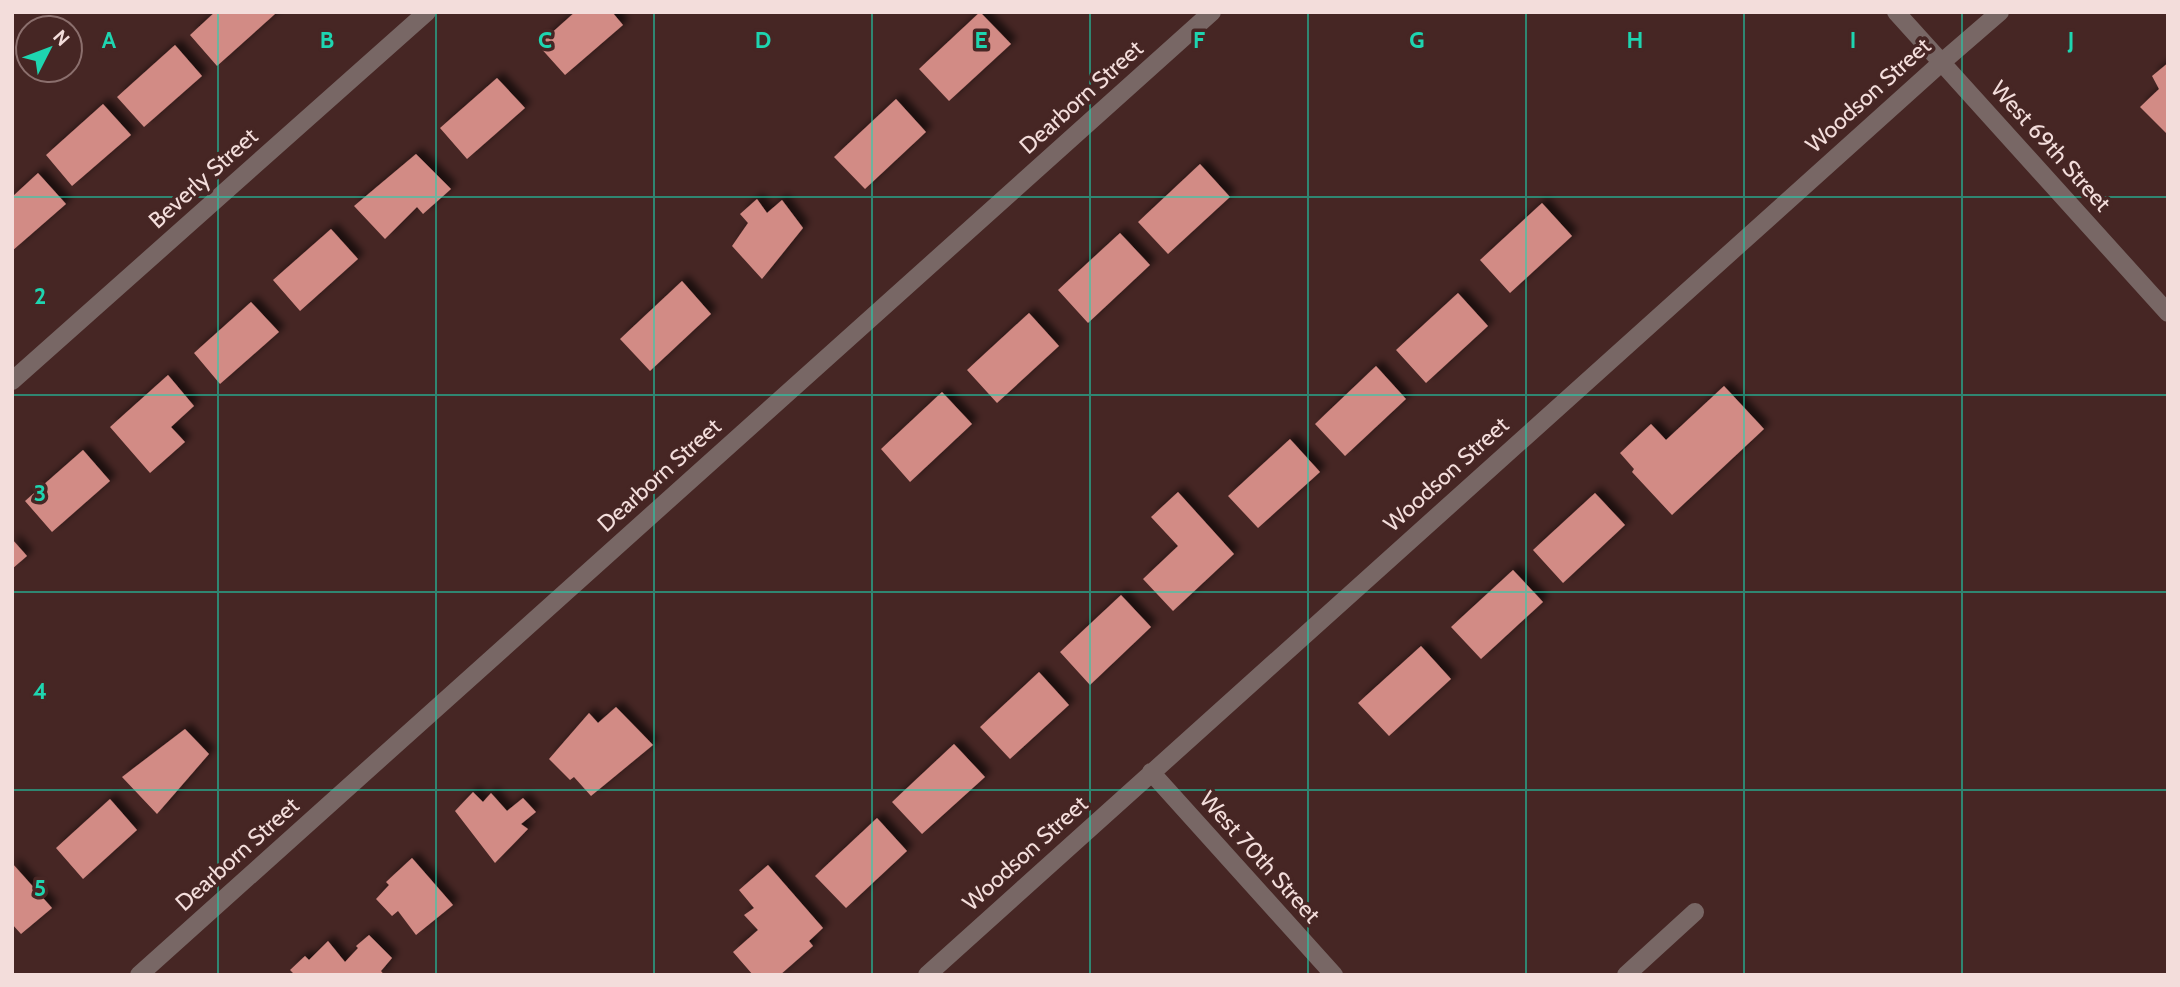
<svg xmlns="http://www.w3.org/2000/svg" width="2180" height="987" font-family="Cabin,sans-serif">
  <style>
    .building { fill: #d28b85; filter: url(#shadow) }
    .lines { fill: none; stroke-linecap: round; stroke-linejoin: round }
    .minor { stroke: #786765; stroke-width: 18 }
    .grid { fill: none; stroke: #1ed5b0; stroke-width: 2; stroke-opacity: 0.55 }
    .labels { text-anchor: middle; stroke-width: 7; stroke-linejoin: round; paint-order: stroke }
    .street-label { font-size: 23px; fill: #f3dddb; stroke: #462624 }
    .grid-label { font-size: 23px; text-anchor: middle; font-weight: bold; fill: #1ed5b0; stroke: #462624; stroke-width: 7; stroke-linejoin: round; paint-order: stroke }
  </style>
  <defs>
    <filter id="shadow"><feDropShadow dx="6" dy="-6" stdDeviation="3.5" flood-color="#0009"/></filter>
  </defs>
  <rect width="100%" height="100%" fill="#462624"/>
  <path class="building" d="M215 12H273L275 14 217 66 190 35Z
    M575 12H612L623 25 565 75 538 45Z
    M980 12 1011 44 949 101 919 69Z
    M175 45 202 76 144 127 117 97Z
    M2168 63V135L2140 107 2159 89 2152 76Z
    M497 78 525 108 467 159 440 128Z
    M896 99 926 132 865 189 834 157Z
    M103 104 131 135 72 186 46 155Z
    M416 154 451 189 423 214 417 207 385 239 354 206Z
    M1200 164 1230 197 1168 254 1138 222Z
    M38 173 66 204 12 251V197Z
    M757 199 767 213 782 200 803 228 762 279 732 246 748 223 740 214Z
    M1542 203 1572 236 1510 293 1480 260Z
    M331 229 358 259 300 311 273 280Z
    M1120 233 1150 265 1088 323 1058 290Z
    M682 281 711 314 650 371 620 339Z
    M1458 293 1488 326 1426 383 1396 350Z
    M251 302 279 332 220 384 194 353Z
    M1029 313 1059 346 997 403 967 370Z
    M1376 366 1406 399 1345 456 1315 424Z
    M168 375 194 406 171 427 185 442 150 473 110 427Z
    M1724 386 1764 429 1672 515 1632 472 1634 469 1620 453 1651 424 1666 440Z
    M942 392 972 424 910 482 881 449Z
    M1290 439 1320 472 1258 528 1228 496Z
    M83 450 110 481 52 532 25 501Z
    M1178 492 1234 554 1173 611 1143 579 1178 546 1151 517Z
    M1595 493 1625 525 1563 583 1533 550Z
    M12 539 27 556 12 569Z
    M1513 570 1543 602 1481 659 1451 627Z
    M1121 595 1151 627 1090 685 1060 652Z
    M1421 646 1451 679 1389 736 1358 703Z
    M1039 672 1069 705 1010 759 980 727Z
    M616 707 653 745 591 796 574 777 570 780 549 759 589 713 598 723Z
    M185 729 209 754 157 814 122 777Z
    M954 744 985 777 922 834 892 802Z
    M473 792 483 802 491 793 507 811 523 798 536 812 521 824 528 829 495 863 455 811Z
    M110 799 137 830 83 879 56 848Z
    M877 818 907 851 846 908 815 876Z
    M412 858 453 905 416 935 398 911 392 916 376 899 389 885 386 882Z
    M12 863 52 908 21 934 12 924Z
    M768 865 823 928 809 941 813 946 780 975H753L733 952 758 930 744 915 754 908 739 890Z
    M369 935 392 958 381 971 384 975H295L290 970 305 956 309 960 328 941 345 962 358 948 356 946Z"/>
  <g class="lines">
    <path class="minor" d="M1896 12 2168 313
      M12 381 427 12
      M1151 772 1334 975
      M139 975 1212 12
      M927 975 1941 63 2000 12
      M1626 975 1695 912"/>
  </g>
  <path class="grid" d="M218 12V975M436 12V975M654 12V975M872 12V975M1090 12V975M1308 12V975M1526 12V975M1744 12V975M1962 12V975M12 197H2168M12 395H2168M12 592H2168M12 790H2168"/>
  <g class="labels">
    <g class="street-label">
      <text transform="translate(1868 95) rotate(-42)" y="8">Woodson Street</text>
      <text transform="translate(1081 97) rotate(-42)" y="8">Dearborn Street</text>
      <text transform="translate(2051 146) rotate(48)" y="8">West 69th Street</text>
      <text transform="translate(203 178) rotate(-42)" y="8">Beverly Street</text>
      <text transform="translate(1446 474) rotate(-42)" y="8">Woodson Street</text>
      <text transform="translate(659 475) rotate(-42)" y="8">Dearborn Street</text>
      <text transform="translate(1025 853) rotate(-42)" y="8">Woodson Street</text>
      <text transform="translate(237 854) rotate(-42)" y="8">Dearborn Street</text>
      <text transform="translate(1260 857) rotate(48)" y="8">West 70th Street</text>
    </g>
  </g>
  <g class="grid-label">
    <text x="109" y="48">A</text>
    <text x="327" y="48">B</text>
    <text x="545" y="48">C</text>
    <text x="763" y="48">D</text>
    <text x="981" y="48">E</text>
    <text x="1199" y="48">F</text>
    <text x="1417" y="48">G</text>
    <text x="1635" y="48">H</text>
    <text x="1853" y="48">I</text>
    <text x="2071" y="48">J</text>
    <text x="40" y="304">2</text>
    <text x="40" y="501">3</text>
    <text x="40" y="699">4</text>
    <text x="40" y="896">5</text>
  </g>
  <rect width="2180" height="987" fill="none" stroke="#f3dddb" stroke-width="28"/>
  <g transform="translate(49 49) rotate(48)"><circle r="33" fill="#462624" stroke="#8b6f6d" stroke-width="2"/>
  <path d="M0-5L12 26L0 18L-12 26Z" fill="#1ed5b0"/>
  <text y="-10" font-size="19" font-weight="bold" text-anchor="middle" fill="#f3dddb">N</text>
  </g>
</svg>
